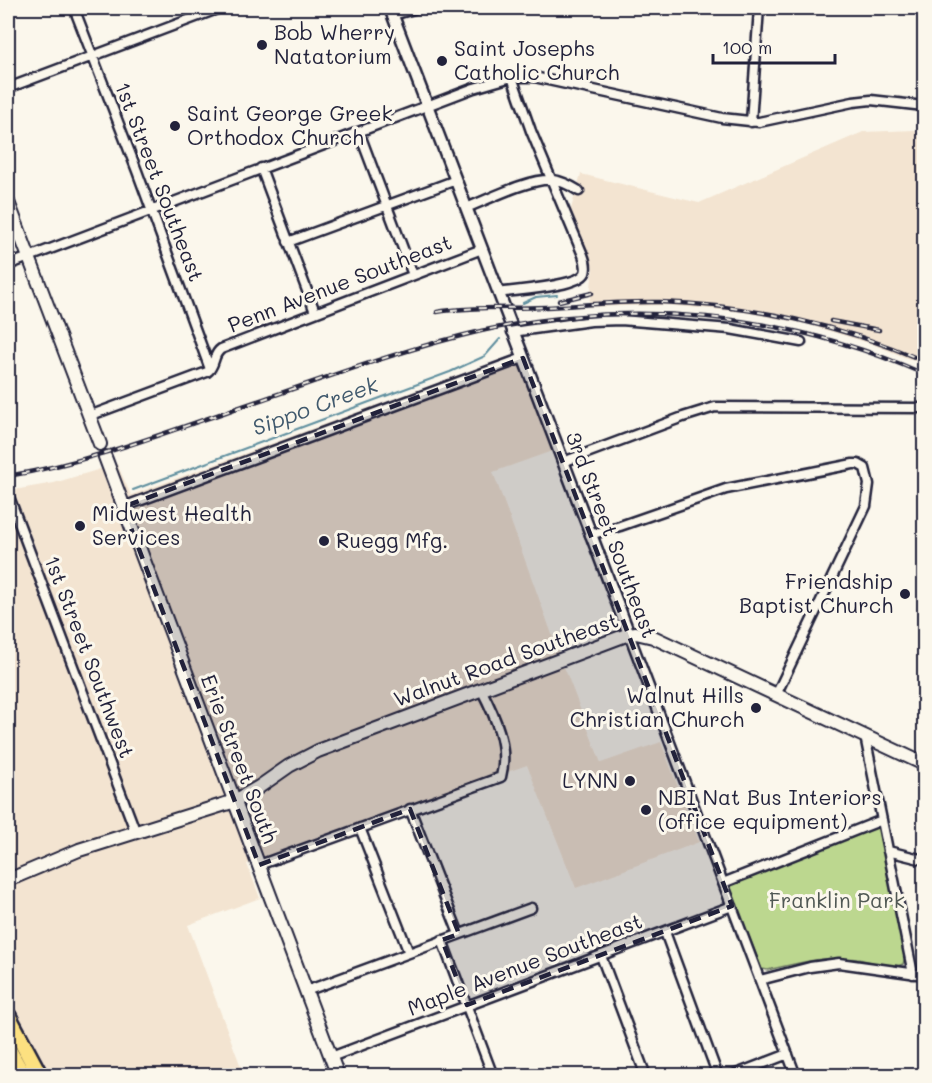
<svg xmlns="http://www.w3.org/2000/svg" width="932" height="1083" font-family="Mali,sans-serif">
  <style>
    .built { fill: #f3e4d1 }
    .green { fill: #bcd78f; stroke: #6f7c65; stroke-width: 1.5 }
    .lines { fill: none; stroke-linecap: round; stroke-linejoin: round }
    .stream { stroke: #5f8f9f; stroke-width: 2 }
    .minor-casing { stroke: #22223b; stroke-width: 13 }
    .tertiary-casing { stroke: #22223b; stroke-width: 15 }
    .secondary-casing { stroke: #22223b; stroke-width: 16 }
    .motorway-casing { stroke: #22223b; stroke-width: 20 }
    .minor { stroke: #fbf7ec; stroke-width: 8 }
    .tertiary { stroke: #fbf7ec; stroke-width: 10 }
    .secondary { stroke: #fbf7ec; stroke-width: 12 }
    .motorway { stroke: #fce080; stroke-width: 15 }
    .rail-casing { stroke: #22223b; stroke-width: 4.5 }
    .rail { stroke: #fbf7ec; stroke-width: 2; stroke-dasharray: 7; stroke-linecap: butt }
    .marked { fill: #22223b; fill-opacity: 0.2; stroke: #22223b; stroke-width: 4.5; stroke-dasharray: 12 8; stroke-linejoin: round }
    .poi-dot { fill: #22223b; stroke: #fbf7ec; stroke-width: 2 }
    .labels { text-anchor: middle; stroke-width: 6; stroke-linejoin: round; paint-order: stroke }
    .poi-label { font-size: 21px; fill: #22223b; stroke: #fbf7ec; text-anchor: start }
    .street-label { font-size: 21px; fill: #22223b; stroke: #fbf7ec }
    .park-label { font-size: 21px; fill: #505854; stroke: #fbf7ec }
    .water-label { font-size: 22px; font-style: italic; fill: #40596d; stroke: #fbf7ec }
  </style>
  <rect width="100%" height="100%" fill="#fbf7ec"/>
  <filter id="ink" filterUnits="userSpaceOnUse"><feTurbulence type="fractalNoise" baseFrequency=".0167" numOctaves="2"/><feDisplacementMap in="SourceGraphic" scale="12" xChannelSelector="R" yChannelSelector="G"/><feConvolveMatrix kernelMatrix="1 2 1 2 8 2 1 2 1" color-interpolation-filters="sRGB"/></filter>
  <g filter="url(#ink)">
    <path class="built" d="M915 130 924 144V365L872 344 806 324 743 312 665 305 589 307 593 268 570 212 581 174 699 203 863 132Z
      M516 354 552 451 493 472 558 651 601 763 661 742 699 842 576 888 527 765 266 857 247 864 260 898 188 925 244 1075H51L8 1000V491L54 483 117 464 131 495Z"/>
    <path class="green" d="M879 824 905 957 903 964C889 972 872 960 857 959 826 955 798 963 768 970L762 969 728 884Z"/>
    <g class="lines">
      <path class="stream" d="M523 303 536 297 557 295
        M133 490 450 372 485 356 500 339"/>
      <g class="minor-casing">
        <path id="minor" d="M74 8 137 171 210 369
          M393 15 417 8
          M8 88 220 8
          M751 122 759 8
          M359 132 413 275
          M261 168 315 312
          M466 208C487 200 532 177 553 180 562 181 571 186 579 191
          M288 242 456 180
          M8 265 474 88 512 77H534L722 118 759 122 853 102 871 100 924 106
          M498 293C514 290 578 287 585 273 587 267 585 260 583 255L531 131 512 77
          M512 332 591 321 621 320 730 329 801 342
          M89 416 207 372C216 366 212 355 221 349L482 249
          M563 462 683 417 715 407 924 408
          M8 494 136 833
          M123 507 523 358
          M590 535 620 526 726 489 853 464H858L865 468 869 484 866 506 776 695
          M629 634 796 1076
          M865 736 913 974
          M410 809 459 934
          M360 828 409 953
          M888 851 924 860
          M259 865 501 777C509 746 495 716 481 689
          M723 883 882 820
          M665 932 718 1076
          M442 940 493 1076
          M601 956 646 1076
          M760 980 810 967 839 963 924 975
          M306 991 531 908
          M331 1057 732 906
          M731 1076 788 1054"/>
      </g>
      <g class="tertiary-casing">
        <path id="tertiary" d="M390 8 629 634"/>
      </g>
      <g class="secondary-casing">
        <path id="secondary" d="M8 202 100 444
          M105 457 338 1076
          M8 880 79 850 235 801 259 787 289 766 318 751 629 634 636 633 653 637 924 764"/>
      </g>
      <g class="motorway-casing">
        <path id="motorway" d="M8 1016 40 1076
          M8 1049 23 1076"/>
      </g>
      <use href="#minor" class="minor"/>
      <use href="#tertiary" class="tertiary"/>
      <use href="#secondary" class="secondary"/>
      <use href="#motorway" class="motorway"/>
      <g class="rail-casing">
        <path id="rail" d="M559 301 592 293
          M437 312C473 306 510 309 546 307 584 305 622 301 660 302 750 305 842 325 924 361
          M831 321 879 330
          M8 476C91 462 170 431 249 404 326 378 403 349 481 331 630 298 785 312 924 374"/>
      </g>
      <use href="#rail" class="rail"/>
    </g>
  </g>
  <path class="marked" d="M523 358 732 906 467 1005 442 940 459 934 410 809 259 865 123 507Z"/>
  <g class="poi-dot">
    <circle cx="262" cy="45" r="6"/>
    <circle cx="442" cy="61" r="6"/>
    <circle cx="175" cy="126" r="6"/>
    <circle cx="80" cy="526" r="6"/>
    <circle cx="324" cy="541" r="6"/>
    <circle cx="905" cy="594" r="6"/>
    <circle cx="756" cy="708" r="6"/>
    <circle cx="630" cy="781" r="6"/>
    <circle cx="646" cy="810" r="6"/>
  </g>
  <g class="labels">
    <g class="poi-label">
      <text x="274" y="40">Bob Wherry<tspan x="274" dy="24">Natatorium</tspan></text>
      <text x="454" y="56">Saint Josephs<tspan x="454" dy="24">Catholic Church</tspan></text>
      <text x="187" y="121">Saint George Greek<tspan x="187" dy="24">Orthodox Church</tspan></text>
      <text x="92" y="521">Midwest Health<tspan x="92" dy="24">Services</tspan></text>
      <text x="336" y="548">Ruegg Mfg.</text>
      <text x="893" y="589" text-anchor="end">Friendship<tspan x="893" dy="24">Baptist Church</tspan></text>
      <text x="744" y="703" text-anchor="end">Walnut Hills<tspan x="744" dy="24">Christian Church</tspan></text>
      <text x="618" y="788" text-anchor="end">LYNN</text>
      <text x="658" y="805">NBI Nat Bus Interiors<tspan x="658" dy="24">(office equipment)</tspan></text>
    </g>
    <g class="street-label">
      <text transform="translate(159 182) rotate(69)" y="7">1st Street Southeast</text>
      <text transform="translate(340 284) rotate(-21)" y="7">Penn Avenue Southeast</text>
      <text transform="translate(611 535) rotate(69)" y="7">3rd Street Southeast</text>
      <text transform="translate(89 657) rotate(69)" y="7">1st Street Southwest</text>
      <text transform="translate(506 660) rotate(-20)" y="7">Walnut Road Southeast</text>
      <text transform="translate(239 759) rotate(69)" y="7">Erie Street South</text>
      <text transform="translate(525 965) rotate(-21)" y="7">Maple Avenue Southeast</text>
    </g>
    <g class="park-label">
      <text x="837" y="908">Franklin Park</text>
    </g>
    <g class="water-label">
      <text transform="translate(315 406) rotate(-20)" y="8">Sippo Creek</text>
    </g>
  </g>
  <rect width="932" height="1083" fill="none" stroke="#fbf7ec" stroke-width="30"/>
  <rect x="15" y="15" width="902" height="1053" fill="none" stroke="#22223b" stroke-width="2" filter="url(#ink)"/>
  <path d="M713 54v9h122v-9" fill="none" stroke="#22223b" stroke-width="3"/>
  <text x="722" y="54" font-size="18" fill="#22223b" stroke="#fbf7ec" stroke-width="4.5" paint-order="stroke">100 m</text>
</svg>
